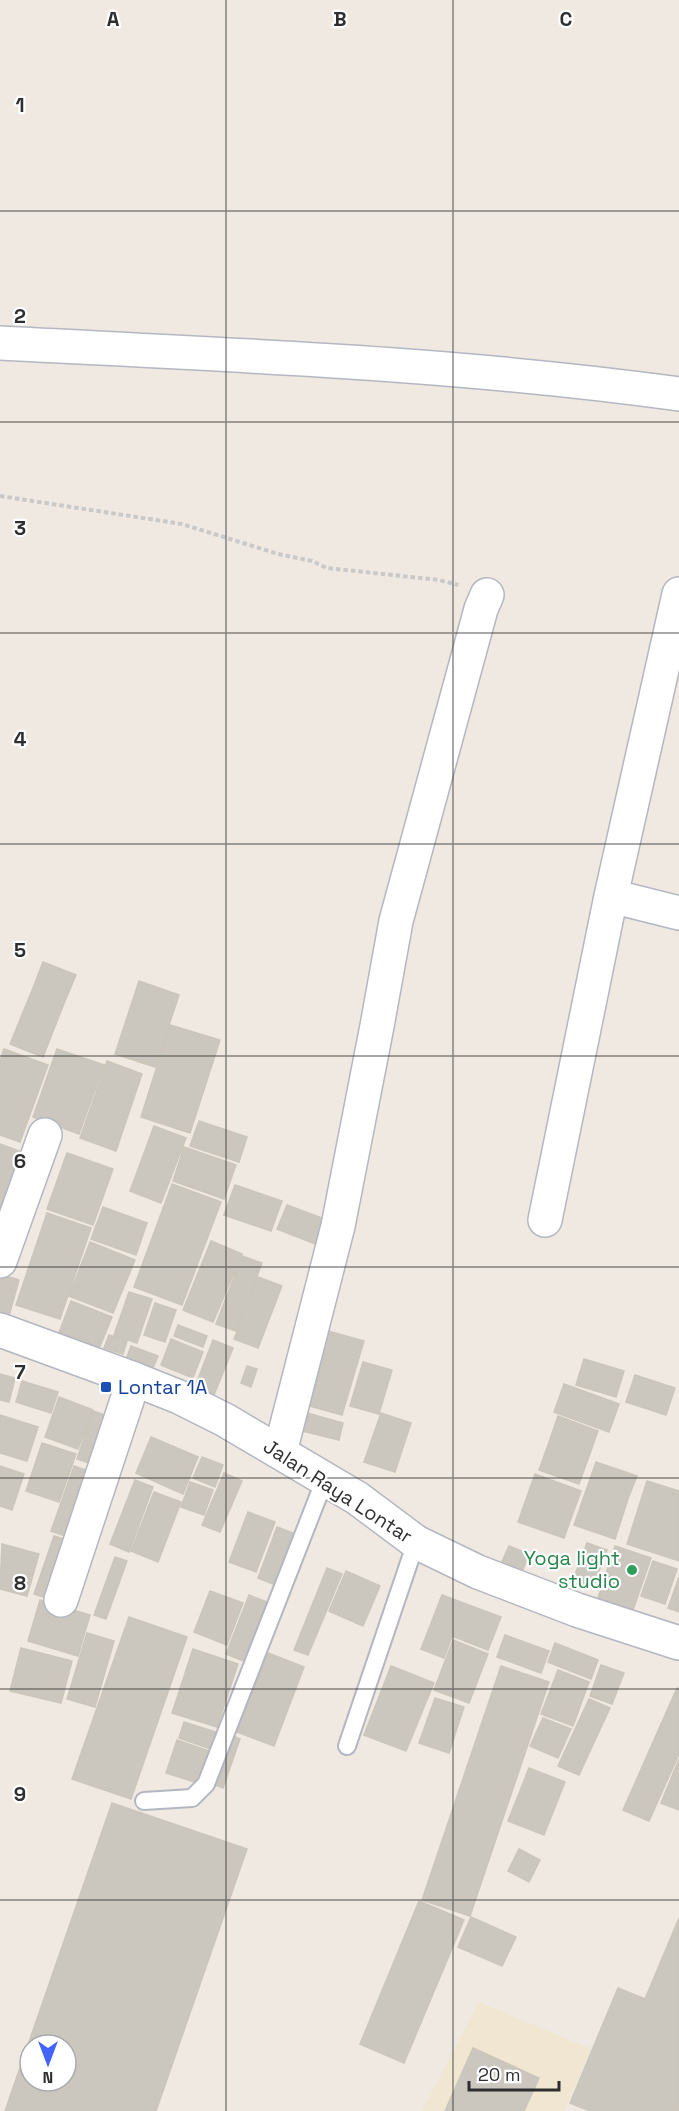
<svg xmlns="http://www.w3.org/2000/svg" width="679" height="2111" font-family="'Space Grotesk',sans-serif">
  <style>
    .education { fill: #f0e6d1 }
    .building { fill: #cbc7bf; stroke: #cbc5ba; stroke-width: 1.5; fill-rule: evenodd }
    .lines { fill: none; stroke-linecap: round; stroke-linejoin: round }
    .service-casing { stroke: #b4b7c1; stroke-width: 20 }
    .minor-casing { stroke: #b4b7c1; stroke-width: 36 }
    .tertiary-casing { stroke: #b4b7c1; stroke-width: 36 }
    .path { stroke: #c9c9c9; stroke-width: 4; stroke-dasharray: 4.5 3; stroke-linecap: butt }
    .service { stroke: #fff; stroke-width: 16 }
    .minor { stroke: #fff; stroke-width: 33 }
    .tertiary { stroke: #fff; stroke-width: 33 }
    .grid { fill: none; stroke: #2e2e2e; stroke-width: 1.5; stroke-opacity: 0.55 }
    .transit-dot { fill: #1a4fb4; stroke: #fff; stroke-width: 2 }
    .leisure-dot { fill: #2e9e5b; stroke: #fff; stroke-width: 2 }
    .labels { text-anchor: middle; stroke-width: 4.5; stroke-linejoin: round; paint-order: stroke }
    .transit-label { font-size: 20px; fill: #164399; stroke: #fff; text-anchor: start }
    .street-label { font-size: 20px; fill: #2e2e2e; stroke: #fff }
    .leisure-label { font-size: 20px; fill: #27864d; stroke: #fff; text-anchor: end }
    .grid-label { font-size: 20px; text-anchor: middle; font-weight: bold; fill: #2e2e2e; stroke: #fff; stroke-width: 4.5; stroke-linejoin: round; paint-order: stroke }
  </style>
  <rect width="100%" height="100%" fill="#efe9e1"/>
  <path class="education" d="M479 2002 591 2049 564 2111H422Z"/>
  <path class="building" d="M43 962 76 975 65 1001 33 988Z
    M139 981 179 995 155 1067 115 1054Z
    M33 988 65 1001 43 1057 10 1044Z
    M170 1025 220 1040 190 1133 141 1117Z
    M4 1049 48 1065 20 1142 0 1135V1061Z
    M57 1049 104 1065 79 1134 33 1117Z
    M107 1061 142 1074 116 1151 80 1138Z
    M199 1121 247 1137 239 1162 190 1146Z
    M154 1126 186 1138 161 1203 130 1191Z
    M0 1144 35 1157 0 1253Z
    M184 1147 236 1165 224 1199 173 1181Z
    M67 1153 113 1169 93 1225 47 1209Z
    M172 1184 221 1202 182 1305 134 1287Z
    M235 1185 282 1201 271 1231 224 1215Z
    M287 1205 327 1220 318 1245 277 1229Z
    M103 1207 147 1223 136 1255 91 1239Z
    M47 1213 91 1228 60 1319 16 1305Z
    M211 1241 242 1254 213 1322 183 1310Z
    M90 1242 135 1260 113 1313 69 1296Z
    M242 1256 262 1263 236 1331 216 1324Z
    M0 1274 19 1280 7 1323 0 1321Z
    M258 1277 282 1286 258 1348 234 1339Z
    M129 1292 152 1299 137 1343 114 1335Z
    M71 1301 112 1317 94 1361 54 1346Z
    M155 1303 176 1310 165 1342 144 1335Z
    M178 1325 207 1336 203 1347 174 1336Z
    M328 1331 364 1341 342 1415 306 1405Z
    M109 1335 127 1341 123 1354 104 1348Z
    M171 1339 203 1352 193 1378 161 1365Z
    M213 1340 233 1348 212 1400 193 1392Z
    M131 1346 158 1356 150 1375 124 1365Z
    M584 1359 624 1371 616 1397 576 1385Z
    M363 1362 392 1370 379 1414 350 1406Z
    M247 1366 257 1369 251 1387 241 1383Z
    M0 1374 15 1378 9 1402 0 1400Z
    M635 1375 675 1388 666 1415 626 1402Z
    M22 1381 58 1392 51 1413 16 1402Z
    M564 1384 619 1404 609 1432 554 1412Z
    M59 1397 93 1410 78 1449 45 1437Z
    M93 1411 117 1419 102 1467 77 1459Z
    M307 1413 343 1423 339 1440 302 1431Z
    M381 1413 411 1423 395 1472 364 1462Z
    M0 1415 38 1427 27 1461 0 1453Z
    M558 1416 598 1431 588 1459 548 1445Z
    M151 1437 198 1457 183 1494 136 1473Z
    M42 1443 76 1454 59 1502 26 1491Z
    M548 1445 588 1459 579 1484 539 1470Z
    M202 1457 223 1465 215 1487 193 1478Z
    M596 1462 637 1476 629 1496 589 1482Z
    M0 1466 24 1474 12 1510 0 1506Z
    M74 1466 100 1475 77 1540 51 1531Z
    M224 1473 242 1481 220 1532 202 1525Z
    M535 1474 581 1491 564 1538 518 1522Z
    M135 1480 153 1487 129 1552 110 1544Z
    M647 1481 679 1491V1561L627 1544Z
    M190 1482 213 1490 204 1515 181 1507Z
    M589 1482 629 1496 615 1539 574 1525Z
    M154 1492 181 1502 158 1562 131 1551Z
    M248 1512 275 1522 256 1572 229 1562Z
    M277 1527 298 1535 278 1586 258 1578Z
    M54 1536 77 1543 56 1601 34 1594Z
    M587 1543 607 1550 593 1587 573 1580Z
    M2 1544 39 1554 27 1596 0 1589Z
    M509 1546 529 1554 519 1579 498 1570Z
    M615 1546 651 1558 633 1610 598 1598Z
    M115 1557 127 1561 106 1619 94 1615Z
    M653 1561 677 1569 665 1604 641 1596Z
    M327 1568 342 1574 308 1655 294 1650Z
    M346 1571 380 1586 363 1626 329 1611Z
    M679 1577V1612L668 1608Z
    M210 1591 243 1603 227 1645 194 1632Z
    M249 1595 272 1604 249 1663 226 1654Z
    M442 1595 501 1617 488 1650 452 1636 444 1658 421 1649Z
    M40 1600 90 1615 78 1656 28 1641Z
    M129 1617 187 1637 131 1799 72 1779Z
    M87 1633 114 1641 95 1707 67 1699Z
    M505 1635 549 1651 541 1673 497 1657Z
    M453 1640 488 1654 469 1703 434 1690Z
    M555 1643 598 1660 591 1679 548 1662Z
    M21 1648 72 1661 61 1703 10 1691Z
    M193 1649 238 1664 217 1727 172 1713Z
    M268 1653 304 1667 274 1746 237 1732Z
    M601 1665 624 1673 612 1704 590 1696Z
    M391 1666 434 1683 406 1751 364 1735Z
    M501 1666 549 1682 470 1916 422 1900Z
    M558 1670 589 1682 573 1726 541 1714Z
    M677 1688 679 1689V1754L649 1821 623 1810Z
    M435 1698 464 1707 449 1753 419 1743Z
    M589 1699 610 1708 579 1775 558 1766Z
    M543 1718 571 1729 558 1758 530 1746Z
    M184 1722 219 1733 214 1750 179 1738Z
    M228 1734 240 1739 223 1788 210 1783Z
    M177 1740 212 1752 201 1784 166 1773Z
    M679 1759V1810L661 1803Z
    M529 1768 565 1782 544 1835 508 1821Z
    M112 1803 247 1849 156 2111H5ZM30 2045H66V2081H30Z
    M519 1849 540 1860 529 1882 508 1871Z
    M419 1901 464 1920 404 2063 360 2044Z
    M471 1917 516 1937 502 1966 458 1947Z
    M679 1918V2111H590L570 2103 618 1988 645 1999Z
    M473 2048 539 2078 524 2111H445Z"/>
  <g class="lines">
    <g class="service-casing">
      <path id="service" d="M347 1746 416 1542
        M144 1801 192 1798 206 1784 325 1479"/>
    </g>
    <g class="minor-casing">
      <path id="minor" d="M611 896 679 913
        M545 1220 611 896 679 594
        M0 1261 45 1135
        M280 1452 338 1226 377 1026 396 921 481 609 487 595
        M61 1600 134 1379"/>
    </g>
    <g class="tertiary-casing">
      <path id="tertiary" d="M0 343C227 355 454 363 679 394
        M0 1330 134 1379 179 1397 225 1420 357 1498 416 1542 478 1572 577 1610 679 1643"/>
    </g>
    <path class="path" d="M0 496 182 524 278 554 312 561 327 568 439 580 458 585"/>
    <use href="#service" class="service"/>
    <use href="#minor" class="minor"/>
    <use href="#tertiary" class="tertiary"/>
  </g>
  <path class="grid" d="M226 0V2111M453 0V2111M0 211H679M0 422H679M0 633H679M0 844H679M0 1056H679M0 1267H679M0 1478H679M0 1689H679M0 1900H679"/>
  <rect class="transit-dot" x="100" y="1381" width="12" height="12" rx="3"/>
  <circle class="leisure-dot" cx="632" cy="1570" r="6"/>
  <g class="labels">
    <g class="transit-label">
      <text x="118" y="1394">Lontar 1A</text>
    </g>
    <g class="street-label">
      <text transform="translate(338 1491) rotate(33)" y="7">Jalan Raya Lontar</text>
    </g>
    <g class="leisure-label">
      <text x="620" y="1565">Yoga light<tspan x="620" dy="23">studio</tspan></text>
    </g>
  </g>
  <g class="grid-label">
    <text x="113" y="26">A</text>
    <text x="340" y="26">B</text>
    <text x="566" y="26">C</text>
    <text x="20" y="112">1</text>
    <text x="20" y="323">2</text>
    <text x="20" y="535">3</text>
    <text x="20" y="746">4</text>
    <text x="20" y="957">5</text>
    <text x="20" y="1168">6</text>
    <text x="20" y="1379">7</text>
    <text x="20" y="1590">8</text>
    <text x="20" y="1801">9</text>
  </g>
  <g transform="translate(48 2063) rotate(180)"><circle r="28" fill="#ffffff" stroke="#ababab" stroke-width="1.5"/>
  <path d="M0-4.5L10 22L0 15L-10 22Z" fill="#4264fb"/>
  <text y="-9" font-size="16" font-weight="bold" text-anchor="middle" fill="#2e2e2e">N</text>
  </g>
  <path d="M469 2081v9h90v-9" fill="none" stroke="#2e2e2e" stroke-width="3"/>
  <text x="478" y="2081" font-size="18" fill="#2e2e2e" stroke="#ffffff" stroke-width="4.5" paint-order="stroke">20 m</text>
</svg>
